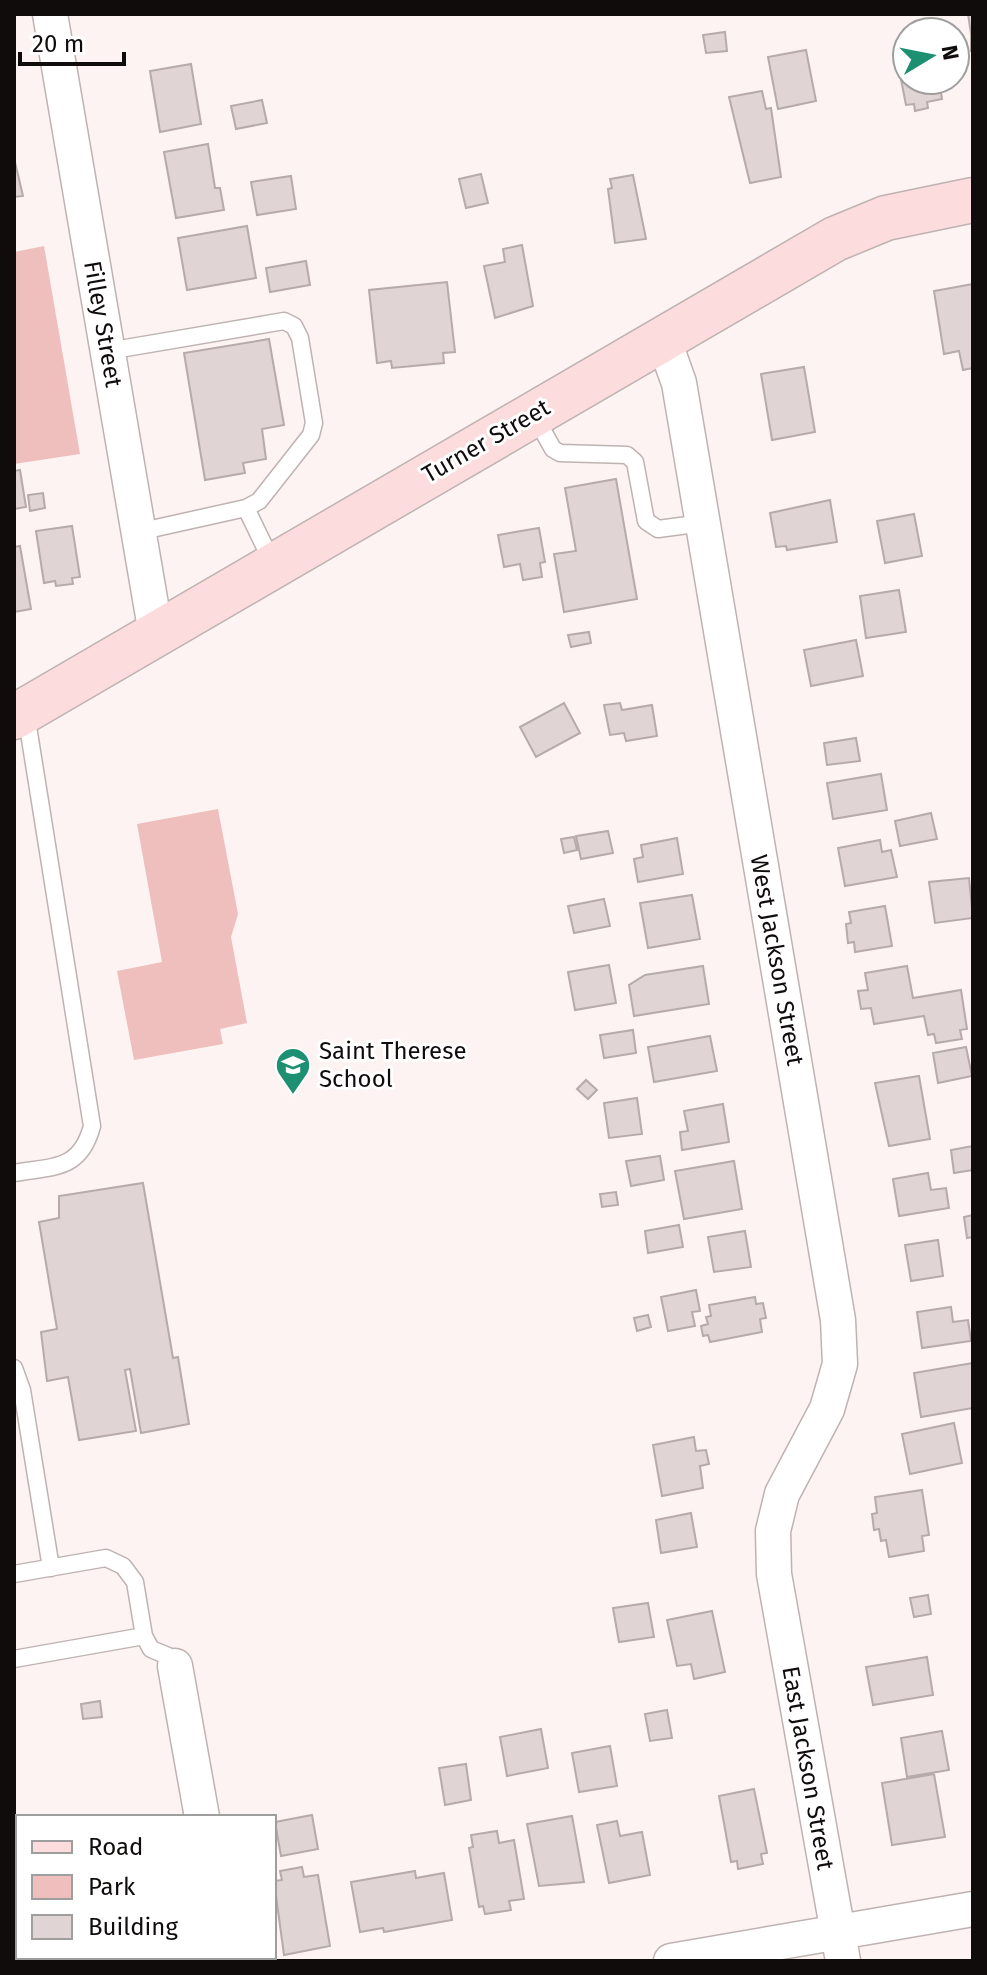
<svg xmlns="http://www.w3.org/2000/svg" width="987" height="1975" font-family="'Fira Sans',sans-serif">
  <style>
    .green { fill: #efbfbe }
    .building { fill: #e1d4d4; stroke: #b7aaaa; stroke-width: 2 }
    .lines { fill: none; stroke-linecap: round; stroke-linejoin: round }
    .lane-casing { stroke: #bfb3b2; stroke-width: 19 }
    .street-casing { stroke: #bfb3b2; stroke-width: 37 }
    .secondary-casing { stroke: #bfb3b2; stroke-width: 47 }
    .lane { stroke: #fff; stroke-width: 16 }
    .street { stroke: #fff; stroke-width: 34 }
    .secondary { stroke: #fcdcdc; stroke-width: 44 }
    .labels { text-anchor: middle; stroke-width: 6; stroke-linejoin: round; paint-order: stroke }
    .street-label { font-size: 24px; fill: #100c0c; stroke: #fff }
    .poi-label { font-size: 24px; fill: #100c0c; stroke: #fff; text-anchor: start }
  </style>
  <rect width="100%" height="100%" fill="#fdf3f2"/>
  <path class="green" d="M44 246 80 454 14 464V252Z
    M218 809 238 914 231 937 247 1023 220 1029 223 1044 134 1060 117 971 162 962 137 824Z"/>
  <path class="building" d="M968 14H973L971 52V34Z
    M725 32 727 51 706 53 703 35Z
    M806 50 816 101 778 109 768 57Z
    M907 57V80H939L942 99 927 102 928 108 915 111 914 104 906 105 897 59Z
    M191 64 201 124 160 132 150 71Z
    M762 91 766 109 771 108 781 177 750 183 729 97Z
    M262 100 267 123 236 129 231 106Z
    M208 144 215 188H220L224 210 176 218 164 152Z
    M14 158 23 196 14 197Z
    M481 174 488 203 466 208 459 179Z
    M633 175 646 239 615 243 608 189 612 188 610 179Z
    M291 176 296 209 257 215 251 182Z
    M247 226 256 278 187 290 178 238Z
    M522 245 533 306 495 318 484 266 505 262 503 249Z
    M306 261 310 285 270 292 266 268Z
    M447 282 455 352 443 353 444 363 392 368 391 361 377 363 369 290Z
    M973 284V368L963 370 959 351 944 354 934 291Z
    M269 339 284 425 262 429 266 459 243 463 245 473 205 480 184 353Z
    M804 367 815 432 772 440 761 374Z
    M20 470 26 507 14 509V471Z
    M616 479 637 599 564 612 554 554 576 551 565 488Z
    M43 493 45 508 30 511 28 495Z
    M830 500 837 542 787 550 786 546 776 547 770 513Z
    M914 514 922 556 885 563 877 521Z
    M72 526 80 577 72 578 73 584 56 586 55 581 44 583 36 531Z
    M539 528 545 562 540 563 542 577 523 580 520 564 504 567 498 535Z
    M20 546 31 609 14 612V547Z
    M899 590 906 632 866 638 860 596Z
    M589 632 591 643 571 647 568 635Z
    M856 640 863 676 811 686 804 650Z
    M564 703 580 733 536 757 520 727Z
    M620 703 622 710 652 705 657 736 626 741 624 733 610 735 604 705Z
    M856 738 860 761 827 765 824 743Z
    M881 774 887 810 833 819 827 783Z
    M931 813 937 839 900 846 895 821Z
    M608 831 613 853 581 859 576 836Z
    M574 837 577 850 564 853 561 839Z
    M677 838 683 874 638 882 634 859 643 857 641 845Z
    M880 840 882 852 891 850 897 877 845 886 838 848Z
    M969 878 973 918 935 923 929 882Z
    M692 895 700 939 648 948 640 903Z
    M604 899 610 926 574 933 568 906Z
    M885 906 892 946 855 952 854 942 848 943 846 924 851 923 849 912Z
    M609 965 616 1003 575 1010 568 972Z
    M703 966 709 1004 634 1016 629 985 645 975Z
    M907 966 913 998 961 990 967 1029 960 1030 962 1039 936 1043 934 1034 928 1035 924 1016 874 1024 871 1008 861 1009 858 991 868 990 865 973Z
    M633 1030 636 1053 604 1058 600 1035Z
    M710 1036 717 1071 654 1082 648 1047Z
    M966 1047 972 1076 938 1083 933 1053Z
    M919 1076 930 1139 889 1146 875 1083Z
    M586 1080 597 1090 588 1099 577 1089Z
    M637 1098 642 1134 609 1138 604 1103Z
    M723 1104 729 1142 682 1150 680 1132 688 1131 684 1111Z
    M973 1146V1170L954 1173 951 1150Z
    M660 1156 664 1180 631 1186 626 1161Z
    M734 1161 742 1209 684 1219 675 1171Z
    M928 1173 931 1190 946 1188 949 1208 899 1216 893 1179Z
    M143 1183 173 1358 178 1357 189 1424 141 1433 130 1369 125 1370 136 1431 79 1440 68 1377 47 1381 41 1332 57 1329 39 1222 59 1218V1196Z
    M616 1192 618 1205 602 1207 600 1194Z
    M973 1215V1237L967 1238 964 1217Z
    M679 1225 683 1247 648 1253 645 1231Z
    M745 1231 751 1267 714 1272 708 1237Z
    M938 1240 943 1276 911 1281 905 1245Z
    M696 1290 700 1311 692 1312 695 1326 668 1331 661 1297Z
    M755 1297 756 1304 763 1303 766 1318 760 1319 762 1332 710 1342 708 1335 703 1336 701 1326 708 1324 706 1317 711 1316 709 1305Z
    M951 1307 953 1322 968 1320 971 1341 922 1348 917 1312Z
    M648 1315 651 1327 637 1331 634 1318Z
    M973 1363V1408L921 1417 914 1373Z
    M954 1423 962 1463 910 1474 902 1434Z
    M694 1437 696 1451 706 1450 709 1464 700 1466 703 1488 662 1496 653 1445Z
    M922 1490 929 1535 922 1536 924 1551 889 1557 886 1540 881 1541 879 1529 874 1530 872 1514 877 1513 875 1497Z
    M691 1513 697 1547 661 1553 656 1520Z
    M928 1595 931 1614 914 1617 910 1598Z
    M648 1603 654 1637 619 1642 613 1608Z
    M712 1611 725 1672 694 1679 691 1664 677 1666 667 1620Z
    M927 1657 933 1695 873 1705 866 1667Z
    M100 1701 102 1717 83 1719 81 1704Z
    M667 1710 672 1738 650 1741 645 1714Z
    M541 1729 548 1768 507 1776 500 1737Z
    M942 1731 949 1770 907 1777 901 1738Z
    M610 1746 617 1786 579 1792 572 1753Z
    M466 1764 471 1800 445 1805 439 1768Z
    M934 1774 945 1837 892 1845 882 1783Z
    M754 1789 767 1853 761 1854 763 1864 738 1869 737 1861 731 1862 719 1796Z
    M312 1815 318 1849 281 1856 275 1822Z
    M572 1816 584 1882 539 1886 527 1824Z
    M617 1821 620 1836 642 1832 650 1875 609 1883 597 1825Z
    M497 1831 499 1843 514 1840 524 1899 509 1901 511 1910 485 1914 483 1906 479 1907 469 1848 473 1847 471 1835Z
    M302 1867 304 1877 318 1875 330 1946 284 1955 274 1881 282 1880 280 1871Z
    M415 1871 416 1878 444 1873 452 1920 384 1932 383 1928 360 1932 351 1882Z
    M14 1944H18V1957H51L52 1961H14Z
    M63 1957H102L103 1961H64Z
    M125 1957H174L175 1961H126Z"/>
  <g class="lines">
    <g class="lane-casing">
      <path id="lane" d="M108 351 284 321 294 326 300 338 314 423 311 435 259 501 246 508 138 532
        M534 415 553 449 560 453 627 455 635 462 646 521 658 529 703 523
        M246 508 273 564
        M14 1173C53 1166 80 1171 92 1126L26 714
        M14 1368 22 1390 51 1568
        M14 1574 106 1558 123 1566 135 1582 144 1636 151 1649 168 1656 175 1666
        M14 1659 144 1636"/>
    </g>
    <g class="street-casing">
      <path id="street" d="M50 14 156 634
        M663 338 679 383 838 1320 840 1364 827 1409 782 1494 773 1531 774 1574 843 1961
        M175 1666 202 1817
        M226 1957 227 1961
        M671 1961 973 1909"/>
    </g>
    <g class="secondary-casing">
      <path id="secondary" d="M14 717 835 239 886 218 973 200"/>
    </g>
    <use href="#lane" class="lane"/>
    <use href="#street" class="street"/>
    <use href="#secondary" class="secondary"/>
  </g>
  <defs>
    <g id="school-pin" transform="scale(1.8)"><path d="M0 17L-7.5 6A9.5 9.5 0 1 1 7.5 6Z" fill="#1d9072" stroke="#fff"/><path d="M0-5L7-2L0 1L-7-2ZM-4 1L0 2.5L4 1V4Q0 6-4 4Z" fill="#fff"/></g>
  </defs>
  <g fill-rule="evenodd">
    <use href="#school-pin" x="293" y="1065"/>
  </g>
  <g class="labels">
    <g class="street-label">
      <text transform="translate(103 324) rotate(80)" y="8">Filley Street</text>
      <text transform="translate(486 441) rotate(-30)" y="8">Turner Street</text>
      <text transform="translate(777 960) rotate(80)" y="8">West Jackson Street</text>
      <text transform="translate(808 1768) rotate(80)" y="8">East Jackson Street</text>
    </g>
    <g class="poi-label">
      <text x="319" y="1059">Saint Therese<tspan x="319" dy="28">School</tspan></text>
    </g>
  </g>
  <rect width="987" height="1975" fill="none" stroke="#100c0c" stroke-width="32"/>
  <rect x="16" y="1815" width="260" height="144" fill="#ffffff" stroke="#9f9e9e" stroke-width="2"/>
  <rect x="32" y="1841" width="40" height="12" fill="#fcdcdc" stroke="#9f9e9e" stroke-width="2"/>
  <text x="88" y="1855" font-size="24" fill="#100c0c">Road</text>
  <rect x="32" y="1875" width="40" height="24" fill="#efbfbe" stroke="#9f9e9e" stroke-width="2"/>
  <text x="88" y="1895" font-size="24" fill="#100c0c">Park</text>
  <rect x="32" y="1915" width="40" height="24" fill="#e1d4d4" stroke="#9f9e9e" stroke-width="2"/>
  <text x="88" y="1935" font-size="24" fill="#100c0c">Building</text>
  <g transform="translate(931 56) rotate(80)"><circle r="38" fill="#ffffff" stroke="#9f9e9e" stroke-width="2"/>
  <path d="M0-6L14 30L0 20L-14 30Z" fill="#1d9072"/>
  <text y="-12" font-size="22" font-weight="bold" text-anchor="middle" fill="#100c0c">N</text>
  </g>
  <path d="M20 52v12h104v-12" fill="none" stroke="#100c0c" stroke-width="4"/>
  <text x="32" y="52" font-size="24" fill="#100c0c" stroke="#ffffff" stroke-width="6" paint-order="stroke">20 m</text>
</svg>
